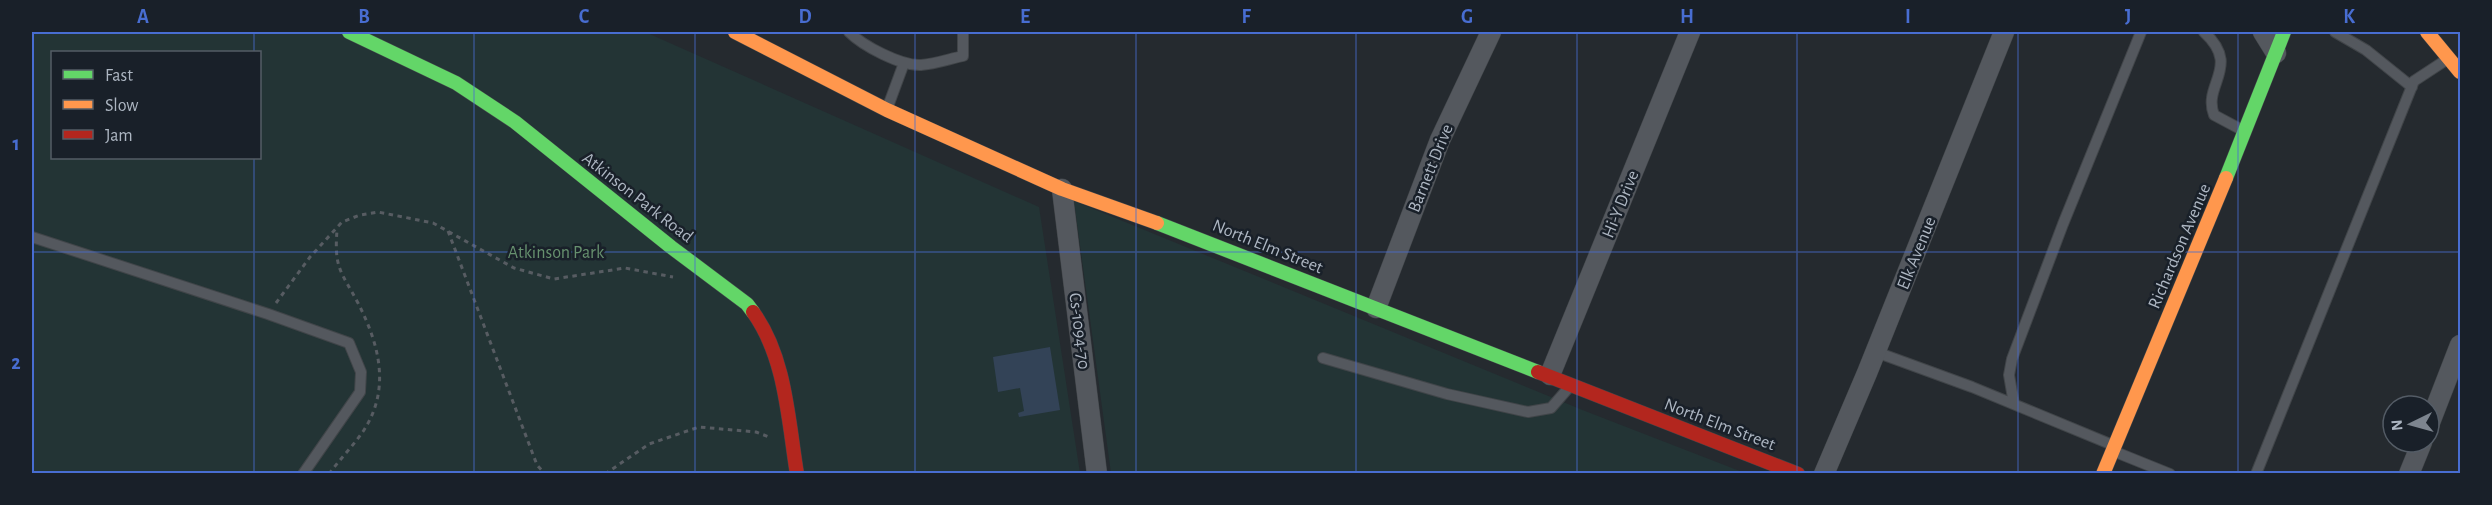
<svg xmlns="http://www.w3.org/2000/svg" width="2492" height="505" font-family="'Alegreya Sans',sans-serif">
  <style>
    .green { fill: #233435; fill-rule: evenodd }
    .water { fill: #334357 }
    .lines { fill: none; stroke-linecap: round; stroke-linejoin: round }
    .lane-casing { stroke: #414549; stroke-width: 12 }
    .street-casing { stroke: #414549; stroke-width: 21 }
    .fast-casing { stroke: #414549; stroke-width: 15 }
    .slow-casing { stroke: #414549; stroke-width: 15 }
    .jam-casing { stroke: #414549; stroke-width: 15 }
    .path { stroke: #575c62; stroke-width: 3; stroke-dasharray: 4.5 4.5; stroke-linecap: butt }
    .lane { stroke: #54585e; stroke-width: 10 }
    .street { stroke: #54585e; stroke-width: 20 }
    .fast { stroke: #63d668; stroke-width: 14 }
    .slow { stroke: #ff974d; stroke-width: 14 }
    .jam { stroke: #b3261e; stroke-width: 14 }
    .grid { fill: none; stroke: #486dd1; stroke-width: 1.5; stroke-opacity: 0.55 }
    .labels { text-anchor: middle; stroke-width: 5; stroke-linejoin: round; paint-order: stroke }
    .street-label { font-size: 18px; fill: #adb6c2; stroke: #192029 }
    .park-label { font-size: 18px; fill: #66906e; stroke: #192029 }
    .neatline { fill: none; stroke: #486dd1; stroke-width: 2 }
    .grid-label { font-size: 20px; text-anchor: middle; font-weight: bold; fill: #486dd1 }
  </style>
  <rect width="100%" height="100%" fill="#252a2f"/>
  <path class="green" d="M32 32H645L1039 207 1080 473H32ZM52 52H260V158H52Z
    M1074 201 1585 411 1745 473H1111Z"/>
  <path class="water" d="M1050 347 1060 410 1019 417 1018 413 1024 411 1020 388 998 392 993 357Z"/>
  <g class="lines">
    <g class="lane-casing">
      <path id="lane" d="M849 32C863 46 901 66 921 65 935 64 949 59 963 56V32
        M2204 32C2242 67 2202 84 2214 115L2244 131
        M2335 32 2366 50 2412 87
        M887 109 904 63
        M32 237 268 314 349 343 361 372 360 392 303 474
        M1876 352 1972 387 2115 446
        M1323 358 1447 394 1528 412 1551 408 1571 385
        M2014 404 2009 375 2012 359 2063 224 2141 32
        M2113 451 2170 474
        M2256 474 2414 81 2446 60"/>
    </g>
    <g class="street-casing">
      <path id="street" d="M2263 32 2276 53
        M1062 189 1097 474
        M1376 308 1440 140 1491 32
        M1550 375 1690 32
        M2429 425 2460 345
        M1824 474 1867 373 2004 32
        M2409 474 2422 442"/>
    </g>
    <g class="fast-casing">
      <path id="fast" d="M349 32 456 83 515 122 671 247 747 304 753 312
        M2226 178 2284 32
        M1157 223 1538 372"/>
    </g>
    <g class="slow-casing">
      <path id="slow" d="M735 32 887 110 1062 189 1157 223
        M2427 32 2460 72
        M2103 474 2226 178"/>
    </g>
    <g class="jam-casing">
      <path id="jam" d="M753 312C786 358 788 419 797 474
        M1538 372 1798 474"/>
    </g>
    <path class="path" d="M448 231 537 465 545 474
      M276 303 310 257 342 222 360 215 378 212 433 223 514 268 554 279 625 268 673 277
      M329 474C340 459 354 445 364 430 391 388 379 344 358 303 341 271 334 269 337 230
      M605 474 649 444 699 427 756 432 769 437"/>
    <use href="#lane" class="lane"/>
    <use href="#street" class="street"/>
    <use href="#fast" class="fast"/>
    <use href="#slow" class="slow"/>
    <use href="#jam" class="jam"/>
  </g>
  <path class="grid" d="M254 32V52M474 32V474M695 32V474M915 32V474M1136 32V474M1356 32V474M1577 32V474M1797 32V474M2018 32V474M2238 32V474M254 158V474M32 252H2460"/>
  <g class="labels">
    <g class="street-label">
      <text transform="translate(1430 168) rotate(-68)" y="6">Barnett Drive</text>
      <text transform="translate(638 197) rotate(38)" y="6">Atkinson Park Road</text>
      <text transform="translate(1620 204) rotate(-68)" y="6">Hi-Y Drive</text>
      <text transform="translate(1268 246) rotate(22)" y="6">North Elm Street</text>
      <text transform="translate(2179 246) rotate(-67)" y="6">Richardson Avenue</text>
      <text transform="translate(1916 253) rotate(-68)" y="6">Elk Avenue</text>
      <text transform="translate(1080 331) rotate(83)" y="6">Cs-1094-70</text>
      <text transform="translate(1720 424) rotate(21)" y="6">North Elm Street</text>
    </g>
    <g class="park-label">
      <text x="556" y="258">Atkinson Park</text>
    </g>
  </g>
  <rect width="2492" height="505" fill="none" stroke="#192029" stroke-width="66"/>
  <rect x="51" y="51" width="210" height="108" fill="#192029" stroke="#545c66" stroke-width="1.5"/>
  <rect x="63" y="70" width="30" height="9" fill="#63d668" stroke="#545c66" stroke-width="1.5"/>
  <text x="105" y="81" font-size="18" fill="#adb6c2">Fast</text>
  <rect x="63" y="100" width="30" height="9" fill="#ff974d" stroke="#545c66" stroke-width="1.5"/>
  <text x="105" y="111" font-size="18" fill="#adb6c2">Slow</text>
  <rect x="63" y="130" width="30" height="9" fill="#b3261e" stroke="#545c66" stroke-width="1.5"/>
  <text x="105" y="141" font-size="18" fill="#adb6c2">Jam</text>
  <g transform="translate(2411 424) rotate(265)"><circle r="28" fill="#192029" stroke="#545c66" stroke-width="1.5"/>
  <path d="M0-4.5L10 22L0 15L-10 22Z" fill="#7d858f"/>
  <text y="-9" font-size="16" font-weight="bold" text-anchor="middle" fill="#adb6c2">N</text>
  </g>
  <rect x="33" y="33" width="2426" height="439" class="neatline"/>
  <g class="grid-label">
    <text x="143" y="23">A</text>
    <text x="364" y="23">B</text>
    <text x="584" y="23">C</text>
    <text x="805" y="23">D</text>
    <text x="1025" y="23">E</text>
    <text x="1246" y="23">F</text>
    <text x="1467" y="23">G</text>
    <text x="1687" y="23">H</text>
    <text x="1908" y="23">I</text>
    <text x="2128" y="23">J</text>
    <text x="2349" y="23">K</text>
    <text x="16" y="150">1</text>
    <text x="16" y="369">2</text>
  </g>
</svg>
